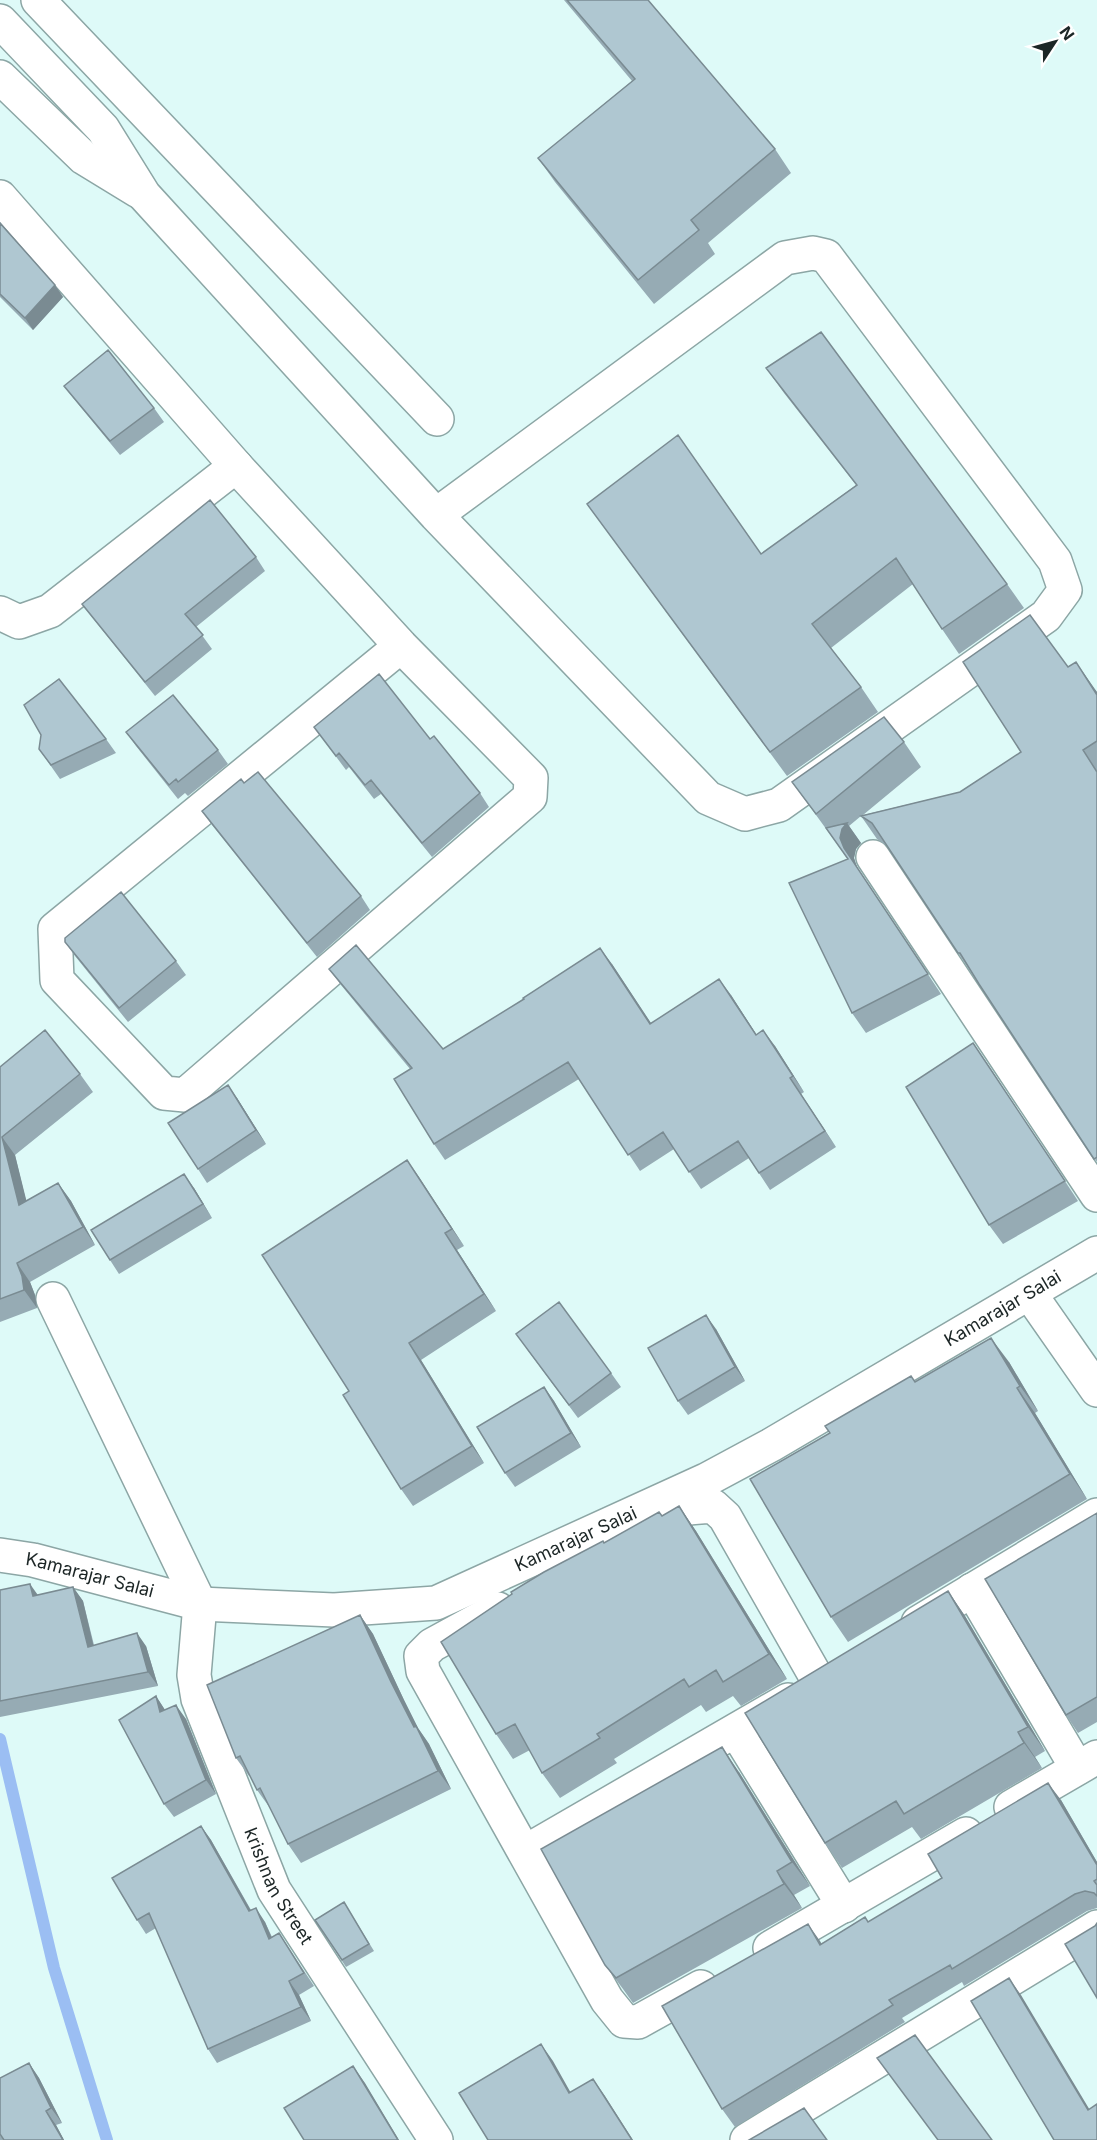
<svg xmlns="http://www.w3.org/2000/svg" width="1097" height="2140" font-family="Inter,sans-serif">
  <style>
    .lines { fill: none; stroke-linecap: round; stroke-linejoin: round }
    .stream { stroke: #9bbef3; stroke-width: 12 }
    .street-casing { stroke: #8ca6a5; stroke-width: 36 }
    .secondary-casing { stroke: #8ca6a5; stroke-width: 36 }
    .street { stroke: #fff; stroke-width: 33 }
    .secondary { stroke: #fff; stroke-width: 33 }
    .wall { fill: #96abb4 }
    .shaded-wall { fill: #7a8b92 }
    .building { fill: #afc7d1; stroke: #7a8b92; stroke-width: 1.5 }
    .labels { text-anchor: middle; stroke-width: 4.5; stroke-linejoin: round; paint-order: stroke }
    .street-label { font-size: 18px; fill: #1c2626; stroke: #fff }
  </style>
  <rect width="100%" height="100%" fill="#defaf8"/>
  <g class="lines">
    <path class="stream" d="M0 1739 54 1968 107 2140"/>
    <g class="street-casing">
      <g id="street">
        <path d="M38 0 437 419"/>
        <path d="M0 21 103 129 144 195 436 515 708 798 745 814 779 805 1046 616 1065 590 1055 561 826 256 813 253 785 258 436 515"/>
        <path d="M0 77 84 158 138 191"/>
        <path d="M0 197 236 466 401 646 531 778 530 797 185 1095 164 1093 57 980 55 929 401 646"/>
        <path d="M0 613 19 622 50 611 236 466"/>
        <path d="M873 857 1097 1195"/>
        <path d="M1030 1294 1097 1390"/>
        <path id="s1" d="M53 1299 200 1604 194 1675 198 1699 274 1890 436 2140"/>
        <path d="M642 1533 688 1508 713 1506 725 1517 819 1682"/>
        <path d="M972 1590 1077 1768"/>
        <path d="M498 1609 432 1645 421 1656 423 1671 607 2000 624 2021 638 2022 701 1987"/>
        <path d="M918 1623 1097 1515"/>
        <path d="M736 1731 844 1906"/>
        <path d="M1011 1807 1097 1757"/>
        <path d="M525 1852 788 1700"/>
        <path d="M770 1948 966 1834"/>
        <path d="M747 2140 1097 1927"/>
      </g>
    </g>
    <g class="secondary-casing">
      <g id="secondary">
        <path id="s2" d="M0 1555 33 1560 200 1604 334 1610 436 1603 706 1480 771 1445 1097 1253"/>
      </g>
    </g>
    <use href="#street" class="street"/>
    <use href="#secondary" class="secondary"/>
  </g>
  <path class="wall" d="M564 0H648L775 149 791 173 708 243 715 254 654 304 555 182 538 158 632 81Z
    M0 223 55 285 63 297 33 330 0 297Z
    M766 368 1007 584 1024 608 959 654 942 629 913 584 831 648 861 687 878 712 787 776 587 504 761 554 856 485 784 393Z
    M64 386 154 408 164 422 120 455 74 399Z
    M256 557 265 571 196 627 212 649 155 696 92 617 82 604Z
    M1068 667 1097 692V1162L887 846 877 839 861 816 849 826 861 843 856 849 854 858 857 867 941 994 866 1033 852 1013 848 859 792 782 904 742 921 767 863 815 960 792 1021 752Z
    M314 727 430 739 480 793 489 807 432 857 381 794 374 799 349 767 346 770Z
    M126 732 218 750 228 764 188 796 185 793 178 799 136 746Z
    M106 739 116 753 60 779 39 749Z
    M244 783 361 896 370 910 317 957 212 825 202 811Z
    M65 942 176 961 186 975 128 1022 75 956Z
    M612 964 651 1023 731 995 756 1034 775 1046 804 1092 801 1094 836 1147 770 1190 749 1158 701 1189 674 1149 640 1171 579 1079 445 1160 434 1144 410 1069 341 985 329 969 443 1049Z
    M973 1043 1078 1201 1003 1244 989 1225Z
    M0 1067 80 1074 93 1092 15 1155 26 1201 58 1183 71 1201 95 1245 30 1282 35 1295 37 1308 0 1322Z
    M237 1098 266 1144 207 1183 198 1169Z
    M407 1160 464 1246 457 1250 496 1311 421 1360 484 1463 413 1506 401 1489 349 1391Z
    M194 1188 212 1218 119 1274 110 1260Z
    M716 1329 745 1381 688 1415 678 1401Z
    M526 1348 611 1373 621 1387 578 1418Z
    M1009 1362 1038 1411 1035 1413 1087 1499 848 1642 831 1617 830 1433 915 1382Z
    M544 1387 554 1401 581 1447 515 1487 505 1473Z
    M679 1506 696 1531 787 1679 741 1706 733 1696 706 1712 701 1705 614 1759 617 1763 560 1798 542 1773 530 1750 513 1759 496 1734 604 1543 662 1516Z
    M1097 1513V1722L1078 1733 1066 1715Z
    M73 1587 83 1601 94 1645 146 1646 158 1686 0 1717V1590L38 1595Z
    M948 1591 965 1616 1045 1751 1035 1757 1042 1768 921 1839 912 1827 842 1868 825 1843Z
    M360 1615 373 1634 404 1700 418 1728 429 1744 451 1789 301 1863 288 1844 270 1808 257 1790 250 1775 249 1776 236 1758Z
    M156 1696 165 1710 186 1719 216 1794 174 1817 164 1804Z
    M739 1772 810 1886 794 1895 802 1908 633 2003 623 1989 605 1965Z
    M1061 1800 1097 1862V1908L1087 1911 964 1986 962 1982 902 2018 905 2022 735 2127 722 2109 822 1943 868 1922 942 1878Z
    M201 1826 211 1840 251 1910 265 1922 272 1937 279 1933 314 1986 299 1995 311 2021 217 2063 208 2049 156 1928 146 1934 137 1920Z
    M344 1902 374 1951 346 1967 315 1920Z
    M29 2063 39 2078 62 2123 56 2125 64 2140H0V2078Z"/>
  <path class="shaded-wall" d="M55 285 63 297 33 330 25 318Z
    M1076 662 1097 692V695Z
    M847 823 861 843 856 849 854 858 857 867 941 994 844 848 840 838 842 829Z
    M600 948 612 964 662 1040 650 1024Z
    M719 979 731 995 767 1051 756 1035Z
    M763 1030 775 1046 804 1092 793 1076Z
    M973 1043 987 1063 1078 1201 1065 1181Z
    M790 1078 801 1094 836 1147 825 1131Z
    M228 1085 237 1098 266 1144 256 1130Z
    M2 1137 15 1155 32 1223 19 1205Z
    M407 1160 419 1177 464 1246 452 1229Z
    M184 1174 194 1188 212 1218 203 1204Z
    M58 1183 71 1201 95 1245 83 1227Z
    M445 1233 457 1250 496 1311 484 1294Z
    M17 1263 30 1282 35 1295 37 1308 24 1290Z
    M706 1315 716 1329 745 1381 735 1367Z
    M991 1338 1009 1362 1038 1411 1020 1386Z
    M409 1343 421 1360 484 1463 472 1446Z
    M544 1387 554 1401 581 1447 571 1433Z
    M1017 1388 1035 1413 1087 1499 1070 1474Z
    M679 1506 696 1531 787 1679 769 1654Z
    M30 1584 40 1598 33 1596Z
    M73 1587 83 1601 97 1661 88 1647Z
    M948 1591 965 1616 1045 1751 1028 1727Z
    M360 1615 373 1634 404 1700 418 1728 429 1744 451 1789 438 1771 414 1727 391 1682Z
    M137 1633 146 1646 158 1686 148 1672Z
    M156 1696 165 1710 160 1712Z
    M176 1705 186 1719 216 1794 206 1780Z
    M1018 1732 1035 1757 1042 1768 1024 1743Z
    M722 1747 739 1772 810 1886 792 1862Z
    M1048 1783 1061 1800 1097 1862V1865Z
    M201 1826 211 1840 259 1925 249 1911Z
    M777 1871 794 1895 802 1908 784 1884Z
    M256 1908 265 1922 278 1953 269 1939Z
    M808 1924 820 1941 832 1962 820 1945Z
    M1009 1978 1021 1995 1097 2122 1088 2110Z
    M289 1981 299 1995 311 2021 301 2007Z
    M541 2044 553 2061 581 2111 569 2093Z
    M29 2063 39 2078 62 2123 51 2108Z
    M353 2066 365 2083 399 2140H398Z
    M593 2079 605 2096 633 2140H632Z
    M46 2111 56 2125 64 2140H63Z"/>
  <path class="building" d="M567 0H648L775 149 691 220 699 230 638 280 538 158 635 79Z
    M0 223 55 285 25 318 0 294Z
    M821 332 1007 584 942 629 896 558 812 624 861 687 770 752 587 504 678 435 761 554 857 485 766 368Z
    M108 350 154 408 110 441 64 386Z
    M210 500 256 557 185 614 203 635 145 682 82 604Z
    M1030 615 1068 667 1076 662 1097 695V741L1083 750 1097 772V1157L1094 1159 979 984 960 953H958L872 823 861 816 960 792 1021 752 963 662Z
    M379 674 430 739 434 736 480 793 422 843 371 780 365 785 339 753 336 756 314 727Z
    M59 679 106 739 51 765 39 749 41 735 24 705Z
    M173 695 218 750 178 782 176 779 169 785 126 732Z
    M884 717 904 742 816 814 792 782Z
    M258 772 361 896 307 943 202 811 241 779 244 783Z
    M847 823 842 829 840 838 844 848 928 974 852 1013 789 883 848 859 826 828Z
    M121 892 176 961 119 1008 65 942V938Z
    M356 945 443 1049 524 999 523 998 600 948 650 1024 719 979 756 1035 763 1030 793 1076 790 1078 825 1131 759 1173 738 1141 689 1172 663 1132 628 1155 568 1062 434 1144 394 1079 412 1068 329 969Z
    M45 1030 80 1074 2 1137 19 1205 58 1183 83 1227 17 1263 22 1276 24 1290 0 1299V1067Z
    M973 1043 1065 1181 989 1225 906 1087Z
    M228 1085 256 1130 198 1169 168 1123Z
    M407 1160 452 1229 445 1233 484 1294 409 1343 472 1446 401 1489 343 1395 349 1391 262 1255Z
    M184 1174 203 1204 110 1260 91 1230Z
    M559 1302 611 1373 569 1405 516 1334Z
    M706 1315 735 1367 678 1401 648 1348Z
    M991 1338 1020 1386 1017 1388 1070 1474 831 1617 750 1479 830 1433 825 1426 911 1376 915 1382Z
    M544 1387 571 1433 505 1473 477 1427Z
    M679 1506 769 1654 723 1682 716 1670 689 1687 684 1679 597 1734 600 1738 542 1773 515 1724 496 1734 441 1642 512 1594 511 1592 544 1572 603 1541 604 1543 659 1512 662 1516Z
    M1097 1513V1697L1066 1715 985 1579Z
    M30 1584 33 1596 73 1587 88 1647 137 1633 148 1672 0 1701V1590Z
    M948 1591 1028 1727 1018 1732 1024 1743 904 1814 896 1801 825 1843 745 1713Z
    M360 1615 391 1682 414 1727 416 1726 438 1771 288 1844 260 1788 257 1790 240 1756 236 1758 207 1685Z
    M156 1696 160 1712 176 1705 206 1780 164 1804 119 1720Z
    M722 1747 792 1862 777 1871 784 1884 616 1978 605 1965 541 1849Z
    M1048 1783 1097 1865V1879L1094 1881 1097 1885V1896L1094 1893 1085 1891 1075 1894 952 1969 950 1965 889 2000 893 2005 722 2109 662 2006 808 1924 820 1945 865 1917 868 1922 942 1878 928 1854Z
    M201 1826 249 1911 256 1908 269 1939 279 1933 304 1973 289 1981 301 2007 208 2049 149 1913 137 1920 112 1878Z
    M344 1902 369 1944 342 1960 315 1920Z
    M1097 1923V1998L1065 1944 1095 1926Z
    M1009 1978 1088 2110 1097 2104V2140H1054L971 2001Z
    M915 2035 992 2140H938L877 2058Z
    M541 2044 569 2093 593 2079 632 2140H488L459 2093Z
    M29 2063 51 2108 46 2111 63 2140H4L0 2134V2078Z
    M353 2066 398 2140H304L284 2108Z
    M804 2108 827 2140H749Z"/>
  <g class="labels">
    <g class="street-label">
      <text dy="6" stroke="none"><textPath href="#s2" startOffset="1082">Kamarajar Salai</textPath></text>
      <text dy="6" stroke="none"><textPath href="#s2" startOffset="596">Kamarajar Salai</textPath></text>
      <text dy="6" stroke="none"><textPath href="#s2" startOffset="92">Kamarajar Salai</textPath></text>
      <text dy="6" stroke="none"><textPath href="#s1" startOffset="638">krishnan Street</textPath></text>
    </g>
  </g>
  <g transform="translate(1055 42) rotate(54)" stroke="#ffffff" stroke-width="4.5" paint-order="stroke">
  <path d="M0-4.5L10 22L0 15L-10 22Z" fill="#1c2626"/>
  <text y="-9" font-size="16" font-weight="bold" text-anchor="middle" fill="#1c2626">N</text>
  </g>
</svg>
